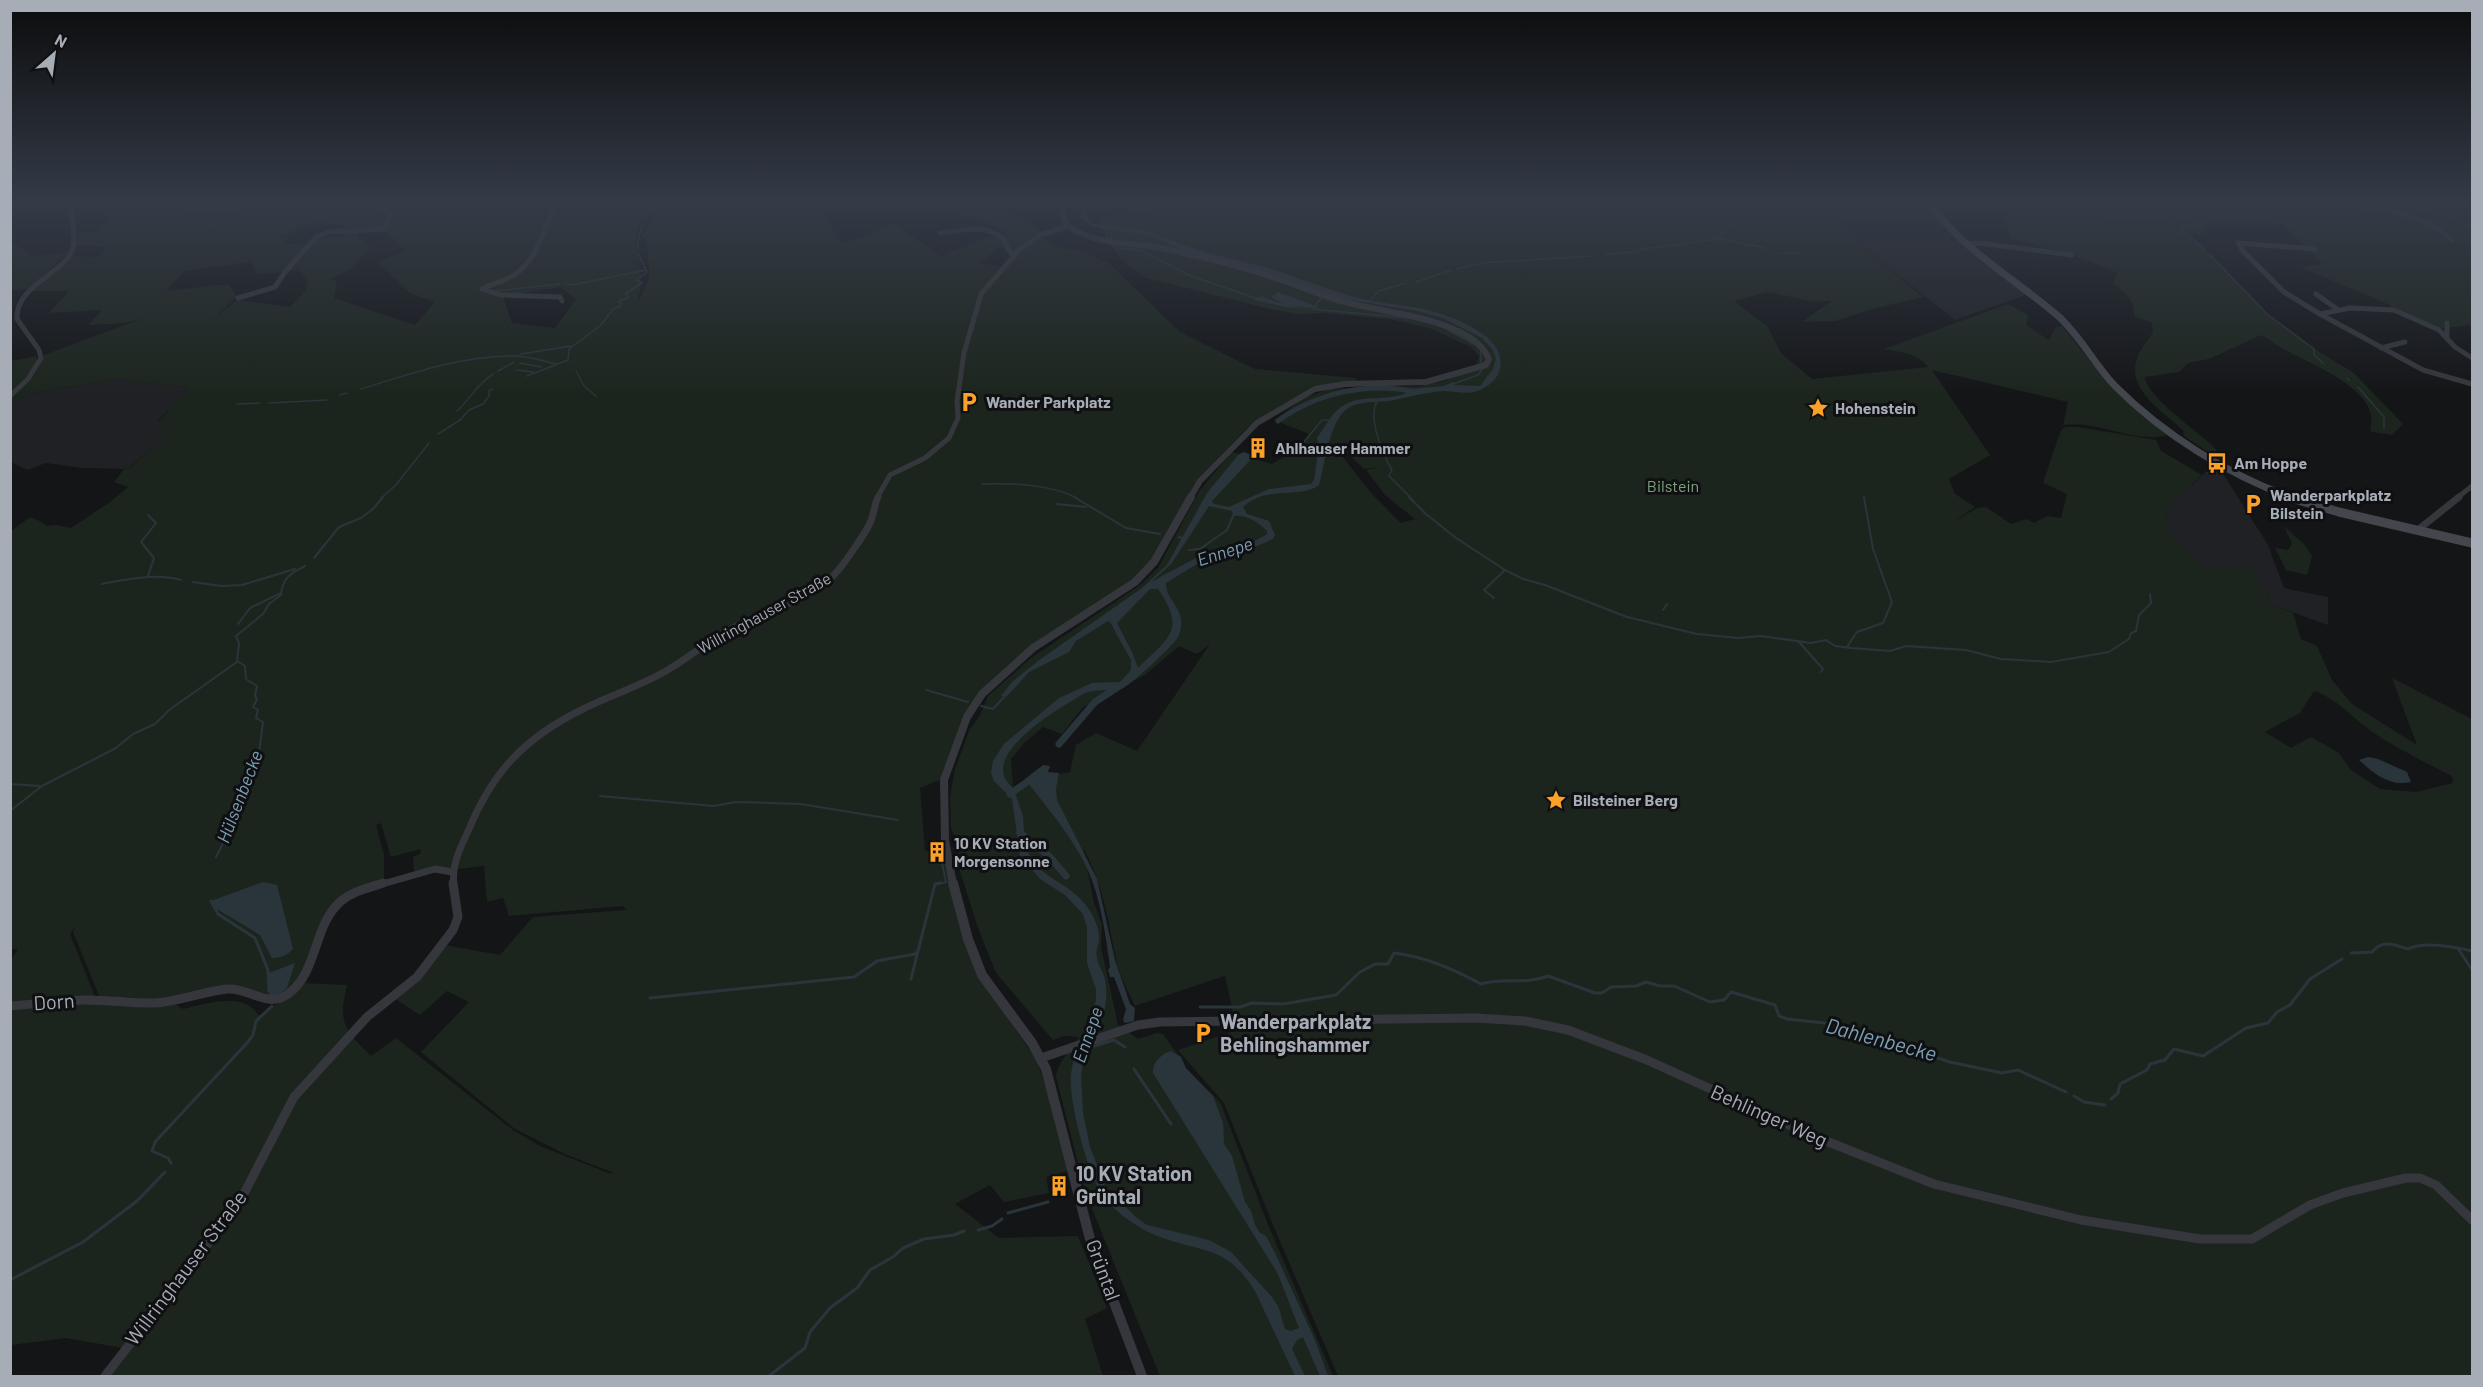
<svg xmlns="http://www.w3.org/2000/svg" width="2483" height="1387" font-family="Barlow,sans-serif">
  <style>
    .built { fill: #202124 }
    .green { fill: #1c251d; fill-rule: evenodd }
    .water { fill: #2a353b; fill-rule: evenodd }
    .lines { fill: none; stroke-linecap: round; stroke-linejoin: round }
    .stream-far2 { stroke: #2a353b; stroke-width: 1.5 }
    .stream-far1 { stroke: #2a353b; stroke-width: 2 }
    .stream { stroke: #2a353b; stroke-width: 3 }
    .canal-far1 { stroke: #2a353b; stroke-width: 5 }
    .canal { stroke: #2a353b; stroke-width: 7 }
    .minor-far2 { stroke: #35373c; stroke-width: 5 }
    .minor-far1 { stroke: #35373c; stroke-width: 7 }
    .minor { stroke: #35373c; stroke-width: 9 }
    .tertiary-far2 { stroke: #35373c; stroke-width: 6 }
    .tertiary-far1 { stroke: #35373c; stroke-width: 8 }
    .tertiary { stroke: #35373c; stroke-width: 10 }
    .secondary-far1 { stroke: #43464c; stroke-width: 7 }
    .secondary { stroke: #43464c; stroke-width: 9 }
    .labels { text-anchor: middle; stroke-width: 6; stroke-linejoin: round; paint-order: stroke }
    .poi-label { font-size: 16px; font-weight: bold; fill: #a6adb7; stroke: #101012; text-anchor: start }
    .park-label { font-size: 16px; fill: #7da37c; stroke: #101012 }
    .street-label { font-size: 16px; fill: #a6adb7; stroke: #101012 }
    .water-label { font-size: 18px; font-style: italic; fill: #7b9fb4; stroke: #101012 }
    .near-street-label { font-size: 20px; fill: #a6adb7; stroke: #101012 }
    .near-poi-label { font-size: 20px; font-weight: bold; fill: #a6adb7; stroke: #101012; text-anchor: start }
    .near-water-label { font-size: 21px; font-style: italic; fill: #7b9fb4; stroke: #101012 }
  </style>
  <rect width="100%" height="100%" fill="#141517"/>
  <path class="built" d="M1327 201H1500L1431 206 1416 220 1381 217Z
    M1817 201H1923L1952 236 2026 295 1955 320 1859 244Z
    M116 379 190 388 158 421 166 435 128 469 83 468 46 463 27 470 11 462 10 405 28 394Z
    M2213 465 2222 472 2268 545 2284 588 2328 597V625L2272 605 2268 594 2260 588 2251 568H2202L2164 524 2172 504Z"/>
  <path class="green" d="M108 201H664C620 233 641 242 641 283 641 289 638 296 637 302 656 273 648 270 646 238H641L660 209 674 201H815L842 244 894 224 941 256 985 238 1006 233 971 215 964 217 943 201H984L992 209 1015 214 1043 233 1042 236 1054 247 1077 250 1109 263 1180 332 1255 369 1356 378 1358 382 1308 390 1247 428 1202 475 1153 563 1132 581C1084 613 1005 655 973 703 958 725 951 754 942 779L920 788 925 851 944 850 959 925 979 976 1037 1061 1055 1115 1068 1171 1046 1177 1049 1193 1004 1202 990 1185 955 1204 999 1238 1078 1236 1107 1308 1085 1319 1103 1376H103L123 1348 66 1338 11 1345V1007L82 1001 155 1004 173 1003 183 1009C204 1004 245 991 258 1015H264C276 1002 290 996 302 983L347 985C338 1024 344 1029 371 1056L396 1038 513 1130 540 1146 611 1174 612 1172 567 1155 515 1129 421 1052 469 1002 447 991 420 1015 394 998 417 979 445 945 500 955 533 917 626 910 623 906 509 916 503 898 487 902 484 866 457 869C458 853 467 833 474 818 517 728 577 719 657 678 686 663 714 642 742 625L740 623 733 626C707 643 682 661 655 675 630 689 602 698 576 711 504 748 477 793 452 868L414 872 413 857 420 854 421 849 391 857 381 823 376 825 384 855V882L356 890 335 903 300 979 283 996 274 999 247 989 227 988 155 1001 100 998 73 932 76 926 70 934 96 999 11 1004V960L18 949H10L11 531 30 517 42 522 47 526 57 525 71 528 110 502 128 487 114 482 124 469H129L165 435 158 422 189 388 116 379 28 394 11 405 10 398 34 375 44 355 141 319 126 323 88 325 102 310 49 313 69 291H30L70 256 97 257 108 247 75 246 74 234 97 232 111 217 103 215V208ZM323 223 342 225 348 229 340 237H316L310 244H284L288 238 274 236 289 234 302 225ZM360 230H380L382 233 385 231 406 251 377 262 410 293 435 302 415 325 334 298 337 284 335 280H330L351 269 371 246H367L357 235ZM308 247 286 272 298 270 307 280V289L290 307 237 300 213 319 236 298 235 293 228 284 166 291 184 271 252 262 256 274 284 272ZM999 247 1008 249 1012 257 1003 267 981 263ZM561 287 576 299 555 328 512 323 503 296Z
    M1134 201H1327L1381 217 1416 220 1431 206 1500 201H1594L1626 205 1637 201H1817L1859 244 1923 297 1869 310 1836 321 1802 322 1831 301 1815 302 1768 292 1734 301 1767 326 1781 353 1812 379 1928 367C1918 353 1900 352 1884 349L2008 304 2028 315 2026 325 2049 340 2056 327 2062 326 2111 387 2168 435C2133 444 2098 420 2063 425L2068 402 1932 370 1990 455 1949 479 1955 494 1975 507 1953 522 1977 508 1986 507 2011 524 2027 519 2034 523 2047 516 2061 518 2067 494 2043 483 2061 430 2065 427H2078L2156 440 2161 451 2202 475 2172 504 2164 524 2202 568H2252L2260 588 2268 594 2272 605 2293 613 2301 639 2317 646 2332 680 2352 704 2417 745 2392 678 2472 719V1376H1338L1273 1225 1224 1103 1178 1050 1237 1030 1225 976 1135 1006C1128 991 1119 975 1116 959 1108 920 1103 883 1083 848L1094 903 1102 925 1101 947 1118 1025 1138 1039 1157 1033 1163 1034 1179 1056V1065C1192 1078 1211 1090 1221 1104L1269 1227 1333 1376H1160L1086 1194 1056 1077C1058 1060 1071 1052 1079 1037L1065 1036 1053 1040 996 973 978 928 960 871 958 842 951 829 950 797 955 769 969 731 980 715 988 696 1031 658 1139 586 1158 568 1200 490 1232 452 1272 464 1297 449 1309 434 1274 420 1304 398 1329 389 1420 386 1445 381 1451 377 1475 371 1479 356 1471 347 1429 328 1389 319 1323 313 1299 314 1270 309 1146 278C1123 266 1109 244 1097 222L1109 215 1127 213 1128 204ZM1345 451 1364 469 1380 467 1366 470 1385 495 1415 519 1401 523 1372 494 1342 456ZM1210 644 1137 751 1096 733 1076 745 1070 772 1059 774 1058 778 1038 773 1013 787 1011 759 1023 744 1043 727 1062 734 1083 707 1145 675 1179 646 1197 654ZM2314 691C2338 699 2351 717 2371 731 2397 749 2425 762 2452 776L2453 783 2416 792 2380 789 2351 770 2339 753 2311 737 2291 748 2265 732 2300 713Z
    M2006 201H2472V325L2438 329 2395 310 2390 305 2300 267 2322 264 2283 224 2210 222 2199 235 2187 232 2226 269 2240 286 2250 294 2267 314 2321 353 2354 373 2403 424 2392 435 2372 432 2370 430C2383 392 2315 366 2289 352 2279 347 2270 340 2261 335L2209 359 2188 363 2179 372 2145 377C2146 396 2198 432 2213 446 2218 452 2223 458 2227 465L2184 436 2183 430C2162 411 2124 388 2138 356 2141 348 2148 340 2153 332L2152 323 2134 316C2136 300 2124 293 2113 283L2118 273 2071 254 2012 239 2002 217H2009Z
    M11 241 31 256 67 253 29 289 11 290Z
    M37 356C37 372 21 384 11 394V361Z
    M2284 526 2306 546 2312 556 2307 575 2286 570 2275 548 2288 550 2292 544Z"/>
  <path class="water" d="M1082 201H1086C1083 209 1087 220 1095 224 1111 226 1128 227 1144 231 1163 236 1181 245 1199 250 1221 257 1243 261 1265 267 1313 282 1348 300 1399 305 1428 308 1461 318 1484 335 1509 353 1506 383 1474 392 1464 394 1453 391 1443 391 1426 392 1410 397 1394 400 1380 403 1363 400 1350 407 1329 418 1325 464 1319 485 1301 499 1266 485 1243 507L1247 514 1269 521 1275 535 1273 539 1248 550 1197 564 1166 583C1165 602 1190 609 1178 637 1174 645 1129 687 1121 689 1113 691 1093 689 1085 693 1063 706 994 745 1004 776 1006 782 1013 789 1017 791L1015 793 1023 816 1024 833 1029 836 1024 838C1031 878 1063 877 1084 903 1092 912 1100 928 1099 940 1098 947 1095 952 1097 958 1098 966 1104 973 1105 979 1109 1001 1103 1024 1091 1044L1094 1046 1089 1048 1083 1063 1081 1076 1083 1113 1090 1147 1106 1188 1137 1218 1147 1225 1209 1240 1231 1252 1271 1296 1278 1306 1285 1329 1291 1331 1299 1328 1278 1274 1153 1073C1152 1063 1161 1054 1171 1051L1181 1057 1186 1068 1213 1096 1223 1123 1224 1144 1232 1156 1245 1202 1251 1211 1255 1225 1260 1233 1266 1236 1275 1253 1315 1340 1328 1376H1320L1303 1337 1297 1340 1292 1349 1305 1376H1295L1255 1291C1224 1242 1201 1254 1155 1235 1138 1228 1115 1212 1104 1197 1088 1177 1068 1099 1071 1074 1074 1049 1090 1025 1096 1000V989L1087 963V928L1083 914 1065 895 1040 879 1020 855 1012 799 994 781 991 773 993 761 1004 744 1059 698 1092 683 1120 682 1131 670V660L1110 622 1108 621 1076 641 1069 652 1029 672 1007 696H1001L1012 682 1038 661 1142 588 1167 565 1207 493 1239 454 1244 452 1254 456 1212 501 1214 504 1229 507 1269 489 1311 484 1314 480 1319 446 1317 438C1325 427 1332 412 1344 405 1362 394 1388 402 1408 392L1410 389 1444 386 1453 382 1455 385 1480 386 1493 369 1496 359 1493 350 1482 338 1443 318 1417 311 1339 298 1182 250 1151 236 1091 226 1080 216ZM1209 506 1232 511 1233 516C1247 514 1258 522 1267 531V534L1247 546 1194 559 1151 582 1172 563ZM1150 589H1158C1187 631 1168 638 1138 668L1132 652 1117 623Z
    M1278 292 1315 306H1319L1315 308 1286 305 1313 309 1285 307 1254 300 1261 296 1285 305 1271 297Z
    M2368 757 2378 759 2407 772 2411 782C2390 787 2374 774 2359 760Z
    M1043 765 1050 766 1048 772 1059 773 1056 789 1057 800 1097 879 1115 960 1130 1004 1135 1008 1134 1021 1125 1023 1123 1020 1126 1009 1114 977H1110L1108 970 1110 967C1106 938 1102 908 1092 880 1078 843 1049 810 1025 779Z
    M263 882 277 885 293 949C288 955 280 958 272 958L260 935 212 906 211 901Z
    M295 963 287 988 279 994 269 996V973Z"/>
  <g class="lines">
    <path class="stream-far2" d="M1108 201 1123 208
      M2393 201 2447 216 2472 228
      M218 208 227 201
      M2201 208 2208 201
      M1127 209H1152L1179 201
      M214 212 217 213 213 223 215 225
      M1758 212H1769
      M1738 213 1753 212
      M2175 217 2192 218
      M2104 219H2145L2169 216
      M1112 228 1111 242 1116 248 1140 250 1191 276 1258 299
      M2184 233 2181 229 2194 224 2193 215
      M2190 237 2204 249
      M1718 238 1765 248
      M1642 249 1718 239 1737 213 1735 201
      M638 250C636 228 649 214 665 201
      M1779 254 1794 252 1800 254
      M2209 254 2267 314 2314 349V355L2323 363
      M1605 255 1641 251
      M1457 269 1482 263 1591 256
      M1416 282 1452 270
      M565 284 572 285 646 270
      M495 291 560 284
      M1369 302 1379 291 1406 283
      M1315 306 1322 297
      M1312 309 1408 318
      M1448 330 1474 344
      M1481 351V362
      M521 354 571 346
      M520 363 541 367
      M516 370 533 372
      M498 371 514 362
      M576 371 584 386 596 396
      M527 376 568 360 569 349 601 325 613 309 621 306 622 304 618 302 629 297 625 294 642 283 636 280 647 272 638 253
      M2347 378 2349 380
      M1453 384 1478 375 1483 368
      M2358 387 2384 417V429
      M361 389C412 373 461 356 515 356 528 356 543 361 556 364
      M340 395 347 393
      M1378 400C1366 416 1384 457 1392 470L1389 476 1411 498
      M269 403 327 400
      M237 404 259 403
      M457 411C470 399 478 383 493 374
      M438 434 460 420 469 410 483 404 489 396V391L493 389
      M1289 455 1299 448 1322 420H1330
      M982 484C1013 483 1049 484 1077 498
      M381 498 395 486 429 443"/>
    <path class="stream-far1" d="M1074 497 1126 528 1160 534
      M1409 497 1426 514 1456 538 1505 570 1523 579 1545 585 1627 617 1697 634 1738 638 1761 636 1811 643 1826 640 1835 646 1851 648 1890 651 1906 646 1966 650 2001 659 2051 662 2109 652 2129 639 2131 633 2136 631 2139 615 2151 603 2150 594
      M1057 504 1086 507
      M148 515 156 523 141 542 154 558 148 576
      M1179 537 1182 538
      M1189 550 1200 549 1227 530 1233 516
      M314 558 339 527 361 518 373 509 383 497
      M193 582 221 586 242 585 295 569
      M102 584C129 579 154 573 181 580
      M1494 598 1484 590 1505 570
      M1663 610 1667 604
      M238 624 250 608 281 593
      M1799 642 1823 669 1821 672
      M1847 647 1857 632 1883 623 1892 602 1873 549 1864 497
      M926 690 968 702
      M981 706 993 709 1005 696
      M10 784 40 786
      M600 796 714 806 736 802 801 804 898 820
      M10 811 42 786 116 748 133 734 155 724 169 710 237 662
      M234 832 239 822 236 819
      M954 849 1019 841
      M216 857 235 820 240 791 249 767 259 753 263 722 256 718 258 710 253 707 257 699 255 696 257 686 246 679 245 666 237 661 239 643 236 636 263 614 269 604 281 595C282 578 291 573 305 566
      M935 885 946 882 941 858"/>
    <path class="stream" d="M211 901 218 914 255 938 268 970 269 991
      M2459 950 2472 970
      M2351 953 2372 952C2383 939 2394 945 2408 949 2424 941 2455 947 2472 951
      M911 979 918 951
      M650 998 854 977 877 961 915 954 918 951 935 884 940 883
      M1200 1007H1240L1252 1003 1283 1004 1336 995 1360 972 1375 964H1388L1394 953C1426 957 1453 969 1481 984 1505 977 1525 985 1548 976L1595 993H1602L1611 987 1636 986 1646 982 1660 986H1674L1710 1002 1724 1000 1731 992 1775 1005 1779 1016 1787 1019 1834 1024 1950 1062 2002 1073 2018 1070 2066 1092
      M1094 1046 1114 1040 1125 1047
      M1134 1069 1171 1124
      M2074 1096 2084 1102 2105 1105
      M2111 1099 2118 1093 2120 1084 2147 1070 2150 1064 2165 1060 2174 1049 2203 1056 2246 1028 2268 1023 2277 1012 2290 1005 2310 979 2342 959
      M171 1163 168 1158 152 1151 155 1142 247 1043 253 1035 256 1021 272 1006
      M1008 1213 1048 1202
      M978 1230 992 1226 1002 1219
      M10 1280 83 1242 137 1201 165 1172
      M769 1376 805 1348 810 1332 830 1308 857 1288 870 1270 893 1257 903 1248 924 1239 954 1235 964 1231"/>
    <path class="canal-far1" d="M1278 421C1316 393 1369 381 1416 392"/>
    <path class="canal" d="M1059 744 1095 702 1121 685
      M1010 794 1027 782
      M1020 833 1050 857 1066 876"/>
    <path class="minor-far2" d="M137 201 224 211 264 201
      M557 201C545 225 539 257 516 274 506 281 493 283 482 289L500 295 560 297 562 301
      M2320 201C2364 207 2418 208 2452 240
      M940 233C962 232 981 222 1001 237 1008 243 1007 252 1014 256
      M1966 244 1979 243 2072 255
      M2315 249 2238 243 2243 251 2284 292 2320 314 2423 370 2472 384
      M2316 294 2337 309
      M238 298 275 287 285 272 317 236 329 232 385 229 390 213 376 201
      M2320 314 2350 308 2394 310 2439 330 2455 347 2472 358
      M2447 323V337
      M2381 348 2405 342
      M10 396 28 379 41 358 39 350 17 319C15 285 66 273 73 248 76 238 71 212 70 201
      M877 498 890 475 925 458 949 438 958 418 957 401 964 353 981 294 1020 249 1040 235 1069 226
      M2457 498 2472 486"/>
    <path class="minor-far1" d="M2419 529 2459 497
      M379 885 435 869 452 872
      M454 885C451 864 461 847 469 829 493 771 525 738 581 710 608 696 638 687 664 672 689 658 711 638 737 626 769 610 808 600 834 575 842 567 865 534 870 523 874 515 874 505 878 497"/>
    <path class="minor" d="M10 1006C34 1004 59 1001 83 1000 107 999 132 1004 156 1003 181 1001 204 991 228 989 251 988 267 1009 288 994 318 973 313 925 341 901 353 891 369 888 383 883
      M1041 1058 1138 1025 1160 1022 1475 1018 1525 1021 1568 1030 1647 1060 1816 1137 1934 1184 2081 1220 2200 1239H2252L2310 1205 2343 1193 2406 1178H2420L2436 1185 2472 1220
      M105 1376 238 1205 294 1097 367 1017 417 977 453 930 458 917 453 883"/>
    <path class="tertiary-far2" d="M1061 201C1061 212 1063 223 1073 229 1100 246 1135 242 1166 249 1201 257 1238 265 1272 277 1295 284 1317 294 1341 301 1381 312 1422 314 1460 332 1473 338 1483 346 1489 359L1486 365 1426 382 1345 384 1315 389 1257 423 1200 481 1190 498"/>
    <path class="tertiary-far1" d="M953 885 945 840 944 780 967 717 982 694 1033 648 1135 582 1154 562 1191 497"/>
    <path class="tertiary" d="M953 883 968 939 982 975 1032 1043 1046 1069 1090 1239 1142 1376"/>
    <path class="secondary-far1" d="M1927 201C1962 249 2012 277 2057 315 2080 335 2094 364 2115 386 2164 435 2227 474 2292 498"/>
    <path class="secondary" d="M2288 497 2339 512 2472 543"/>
  </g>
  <linearGradient id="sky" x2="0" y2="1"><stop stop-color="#0b0c0d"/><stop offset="0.51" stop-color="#343b47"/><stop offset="1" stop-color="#343b47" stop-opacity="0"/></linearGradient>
  <rect width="2483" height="395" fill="url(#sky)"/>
  <defs>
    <g id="parking-bare" transform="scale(1.62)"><path d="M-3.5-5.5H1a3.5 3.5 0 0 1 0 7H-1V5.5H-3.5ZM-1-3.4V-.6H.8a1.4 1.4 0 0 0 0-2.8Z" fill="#fba028" stroke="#101012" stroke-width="2.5" paint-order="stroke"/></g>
    <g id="sight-bare" transform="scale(1.62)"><path d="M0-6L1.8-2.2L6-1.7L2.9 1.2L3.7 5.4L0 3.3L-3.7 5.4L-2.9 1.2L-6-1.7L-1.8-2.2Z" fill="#fba028" stroke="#101012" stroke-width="2.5" paint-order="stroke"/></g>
    <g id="building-bare" transform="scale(1.62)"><path d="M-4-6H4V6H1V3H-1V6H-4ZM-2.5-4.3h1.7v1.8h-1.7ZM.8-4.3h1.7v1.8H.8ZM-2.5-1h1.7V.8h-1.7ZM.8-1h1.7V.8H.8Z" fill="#fba028" stroke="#101012" stroke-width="2.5" paint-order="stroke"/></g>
    <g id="bus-bare" transform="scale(1.62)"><path d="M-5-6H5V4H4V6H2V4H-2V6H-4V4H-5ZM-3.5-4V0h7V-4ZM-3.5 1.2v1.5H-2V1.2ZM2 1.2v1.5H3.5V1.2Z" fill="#fba028" stroke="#101012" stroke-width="2.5" paint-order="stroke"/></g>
  </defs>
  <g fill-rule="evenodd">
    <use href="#parking-bare" x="969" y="402"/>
    <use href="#sight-bare" x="1818" y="408"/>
    <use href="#building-bare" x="1258" y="448"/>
    <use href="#bus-bare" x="2217" y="463"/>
    <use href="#parking-bare" x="2253" y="504"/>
    <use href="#sight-bare" x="1556" y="800"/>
    <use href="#building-bare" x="937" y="852"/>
    <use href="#parking-bare" x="1203" y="1033"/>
    <use href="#building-bare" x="1059" y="1186"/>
  </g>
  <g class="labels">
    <g class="poi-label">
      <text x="986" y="408">Wander Parkplatz</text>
      <text x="1835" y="414">Hohenstein</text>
      <text x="1275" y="454">Ahlhauser Hammer</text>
      <text x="2234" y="469">Am Hoppe</text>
      <text x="2270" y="501">Wanderparkplatz<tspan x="2270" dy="18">Bilstein</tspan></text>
      <text x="1573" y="806">Bilsteiner Berg</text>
      <text x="954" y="849">10 KV Station<tspan x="954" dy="18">Morgensonne</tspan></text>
    </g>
    <g class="park-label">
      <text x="1673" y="492">Bilstein</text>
    </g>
    <g class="street-label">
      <text transform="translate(764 613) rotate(-29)" y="6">Willringhauser Straße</text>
    </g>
    <g class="water-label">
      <text transform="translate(1225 552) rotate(-18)" y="6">Ennepe</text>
      <text transform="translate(240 797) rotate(-69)" y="6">Hülsenbecke</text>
      <text transform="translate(1088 1035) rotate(-71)" y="6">Ennepe</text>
    </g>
    <g class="near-street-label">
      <text transform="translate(54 1002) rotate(-4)" y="7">Dorn</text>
      <text transform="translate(1769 1116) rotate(24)" y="7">Behlinger Weg</text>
      <text transform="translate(186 1268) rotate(-53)" y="7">Willringhauser Straße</text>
      <text transform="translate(1103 1270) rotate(70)" y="7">Grüntal</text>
    </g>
    <g class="near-poi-label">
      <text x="1220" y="1029">Wanderparkplatz<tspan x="1220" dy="23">Behlingshammer</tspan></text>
      <text x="1076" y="1181">10 KV Station<tspan x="1076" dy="23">Grüntal</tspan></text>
    </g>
    <g class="near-water-label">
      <text transform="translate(1881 1040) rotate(15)" y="7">Dahlenbecke</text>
    </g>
  </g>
  <rect width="2483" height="1387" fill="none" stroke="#a6adb7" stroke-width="24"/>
  <g transform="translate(54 54) rotate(28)" stroke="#101012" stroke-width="4.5" paint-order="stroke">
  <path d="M0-4.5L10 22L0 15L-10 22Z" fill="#a6adb7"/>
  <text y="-9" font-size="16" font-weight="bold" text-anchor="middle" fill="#a6adb7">N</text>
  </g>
</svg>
